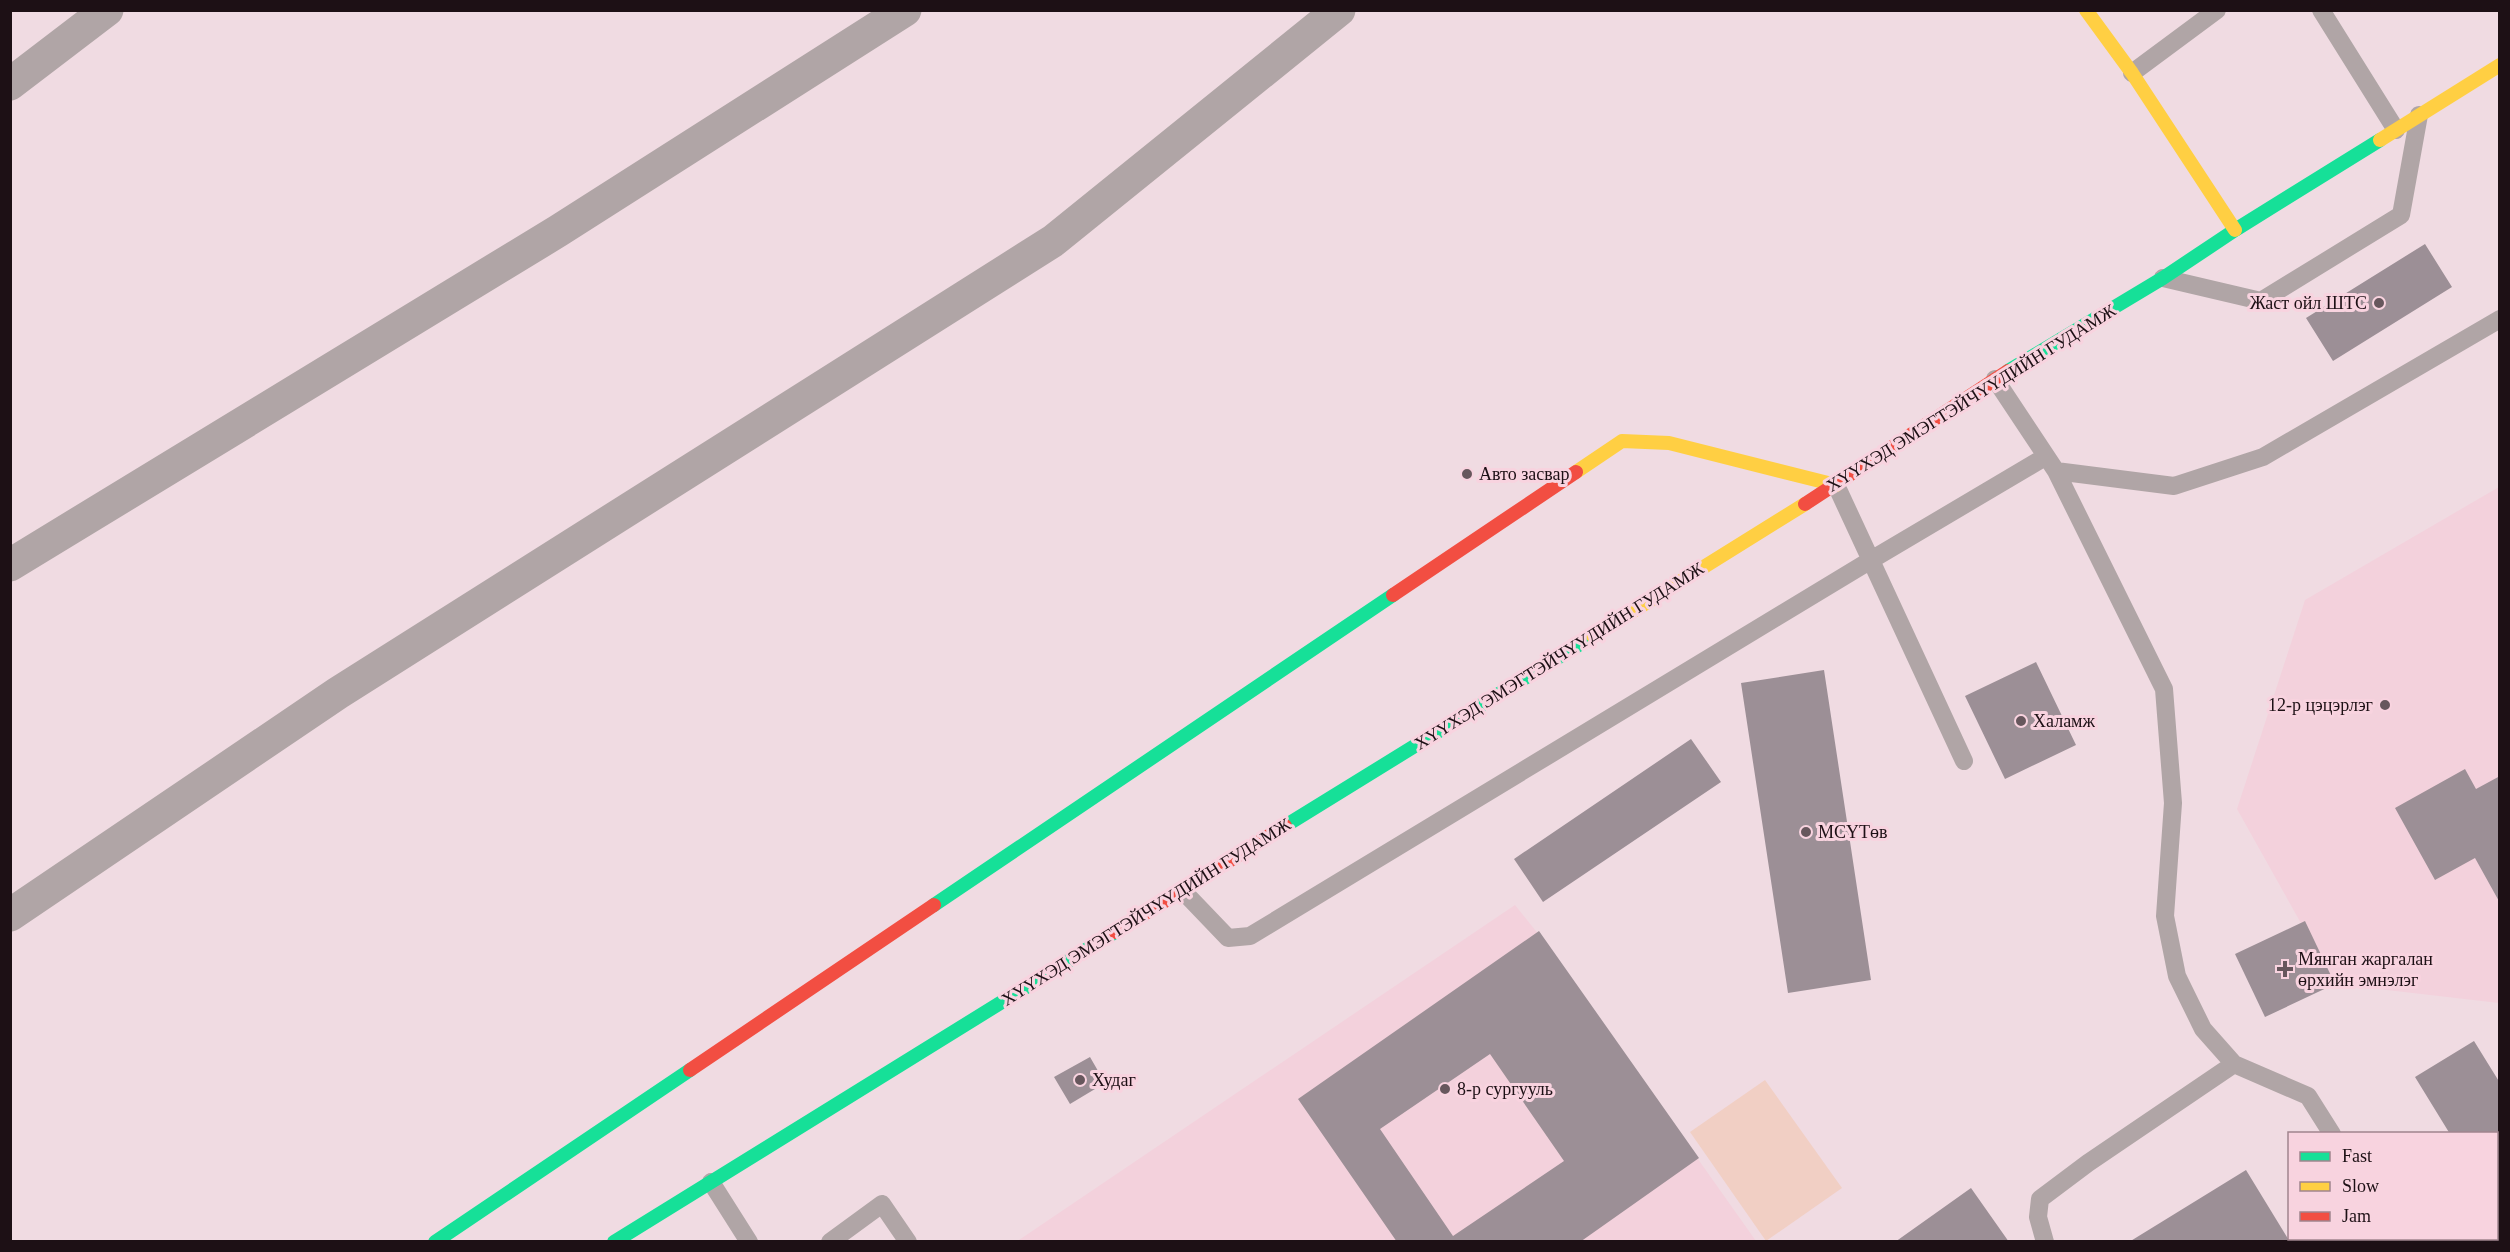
<svg xmlns="http://www.w3.org/2000/svg" width="2510" height="1252" font-family="'Times New Roman',serif">
  <style>
    .built { fill: #f3d1dc }
    .green { fill: #f1cfc4 }
    .building { fill: #9c8f96; fill-rule: evenodd }
    .lines { fill: none; stroke-linecap: round; stroke-linejoin: round }
    .lane { stroke: #b0a5a6; stroke-width: 18 }
    .street { stroke: #b0a5a6; stroke-width: 33 }
    .fast { stroke: #16e098; stroke-width: 14 }
    .slow { stroke: #ffcf43; stroke-width: 14 }
    .jam { stroke: #f24e42; stroke-width: 14 }
    .poi-dot { fill: #67575d; stroke: #f8d3df; stroke-width: 2 }
    .labels { text-anchor: middle; stroke-width: 6; stroke-linejoin: round; paint-order: stroke }
    .poi-label { font-size: 18px; fill: #1d1015; stroke: #f8d3df; text-anchor: start }
    .street-label { font-size: 18px; fill: #1d1015; stroke: #f8d3df }
  </style>
  <rect width="100%" height="100%" fill="#f0dbe2"/>
  <path class="built" d="M2499 487V1003L2335 984 2237 809 2305 600Z
    M1515 905 1540 936 1756 1241 1016 1242Z"/>
  <path class="green" d="M1765 1080 1842 1188 1766 1241 1690 1132Z"/>
  <path class="building" d="M2425 244 2452 287 2333 361 2306 318Z
    M2036 662 2076 745 2005 779 1965 696Z
    M1824 670 1871 980 1788 993 1741 683Z
    M1691 739 1721 782 1543 902 1514 859Z
    M2465 769 2476 789 2500 776V903L2475 858 2435 880 2395 808Z
    M2305 921 2335 984 2265 1017 2235 954Z
    M1539 931 1699 1158 1580 1242H1397L1298 1099ZM1490 1054 1564 1161 1453 1236 1380 1129Z
    M2474 1041 2500 1083V1202L2496 1204V1134H2450L2415 1077Z
    M1090 1057 1105 1083 1070 1104 1054 1077Z
    M2246 1170 2290 1242H2129Z
    M1971 1188 2009 1242H1895Z"/>
  <g class="lines">
    <path class="lane" d="M2321 10 2396 130
      M2132 73 2217 10
      M2163 278 2261 301 2401 215 2419 115
      M1995 379 2056 471 2164 689 2173 803 2165 916 2177 976 2203 1029 2234 1064 2308 1096 2332 1134
      M2056 471 2174 486 2263 457 2500 319
      M1836 485 1964 761
      M1182 890 1228 938 1250 936 1871 560 2045 457
      M711 1182 749 1242
      M2398 1238 2400 1242
      M830 1242 882 1204 908 1242
      M2045 1242 2038 1217 2040 1199 2088 1163 2234 1064"/>
    <path class="street" d="M10 84 107 10
      M10 565 558 231 905 10
      M10 915 338 693 1053 241 1339 10"/>
    <path class="fast" d="M2008 371 2163 278 2235 230 2380 140
      M1285 826 1593 636
      M934 905 1393 595
      M435 1242 690 1070
      M614 1242 1115 932"/>
    <path class="slow" d="M2086 10 2132 73 2235 230
      M2380 140 2500 65
      M1576 472 1622 441 1669 443 1836 485
      M1593 636 1805 504"/>
    <path class="jam" d="M1805 504 2008 371
      M1393 595 1576 472
      M1115 932 1285 826
      M690 1070 934 905"/>
  </g>
  <g class="poi-dot">
    <circle cx="2379" cy="303" r="6"/>
    <circle cx="1467" cy="474" r="6"/>
    <circle cx="2385" cy="705" r="6"/>
    <circle cx="2021" cy="721" r="6"/>
    <circle cx="1806" cy="832" r="6"/>
    <path d="M2282 960h6v6h6v6h-6v6h-6v-6h-6v-6h6z"/>
    <circle cx="1080" cy="1080" r="6"/>
    <circle cx="1445" cy="1089" r="6"/>
  </g>
  <g class="labels">
    <g class="poi-label">
      <text x="2367" y="309" text-anchor="end">Жаст ойл ШТС</text>
      <text x="1479" y="480">Авто засвар</text>
      <text x="2373" y="711" text-anchor="end">12-р цэцэрлэг</text>
      <text x="2033" y="727">Халамж</text>
      <text x="1818" y="838">МСҮТөв</text>
      <text x="2298" y="965">Мянган жаргалан<tspan x="2298" dy="21">өрхийн эмнэлэг</tspan></text>
      <text x="1092" y="1086">Худаг</text>
      <text x="1457" y="1095">8-р сургууль</text>
    </g>
    <g class="street-label">
      <text transform="translate(1971 398) rotate(-32)" y="6">ХҮҮХЭД ЭМЭГТЭЙЧҮҮДИЙН ГУДАМЖ</text>
      <text transform="translate(1559 656) rotate(-32)" y="6">ХҮҮХЭД ЭМЭГТЭЙЧҮҮДИЙН ГУДАМЖ</text>
      <text transform="translate(1146 912) rotate(-32)" y="6">ХҮҮХЭД ЭМЭГТЭЙЧҮҮДИЙН ГУДАМЖ</text>
    </g>
  </g>
  <rect width="2510" height="1252" fill="none" stroke="#1d1015" stroke-width="24"/>
  <rect x="2288" y="1132" width="210" height="108" fill="#f8d3df" stroke="#a0858e" stroke-width="1.5"/>
  <rect x="2300" y="1152" width="30" height="9" fill="#16e098" stroke="#a0858e" stroke-width="1.5"/>
  <text x="2342" y="1162" font-size="18" fill="#1d1015">Fast</text>
  <rect x="2300" y="1182" width="30" height="9" fill="#ffcf43" stroke="#a0858e" stroke-width="1.5"/>
  <text x="2342" y="1192" font-size="18" fill="#1d1015">Slow</text>
  <rect x="2300" y="1212" width="30" height="9" fill="#f24e42" stroke="#a0858e" stroke-width="1.5"/>
  <text x="2342" y="1222" font-size="18" fill="#1d1015">Jam</text>
</svg>
